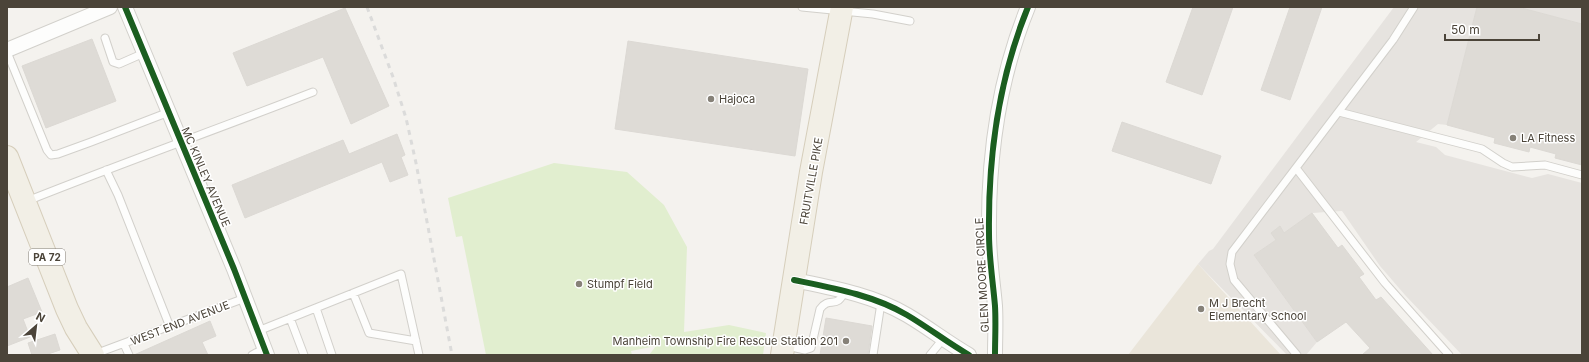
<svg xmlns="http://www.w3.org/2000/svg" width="1589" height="362" font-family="Inter,sans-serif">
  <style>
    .education { fill: #eae5da }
    .green { fill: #e1eecf }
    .parking { fill: #e6e3df }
    .building { fill: #dedbd6; stroke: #dcd9d4 }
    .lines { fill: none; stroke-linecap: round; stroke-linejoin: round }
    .lane-casing { stroke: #d2d0cb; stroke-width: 9 }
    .street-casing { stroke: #d2d0cb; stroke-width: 16 }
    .primary-casing { stroke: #d6cebb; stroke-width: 24 }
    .lane { stroke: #fdfdfc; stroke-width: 7 }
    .street { stroke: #fdfdfc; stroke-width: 14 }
    .primary { stroke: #f2efe6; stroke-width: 22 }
    .rail { stroke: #dbdbda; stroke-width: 3; stroke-dasharray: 5 5; stroke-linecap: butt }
    .cycleway-casing { stroke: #fff; stroke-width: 8 }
    .cycleway { stroke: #1b5e20; stroke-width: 6 }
    .poi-dot { fill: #868178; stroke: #fff; stroke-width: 1.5 }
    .labels { text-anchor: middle; stroke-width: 3; stroke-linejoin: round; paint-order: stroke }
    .shield { fill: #fff; stroke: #817c74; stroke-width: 1 }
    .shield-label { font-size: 10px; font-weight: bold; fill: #4b4439 }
    .poi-label { font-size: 11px; fill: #4b4439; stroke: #fff; text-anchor: start }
    .street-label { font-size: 11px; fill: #4b4439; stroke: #fff }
  </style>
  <rect width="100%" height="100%" fill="#f4f2ee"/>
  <path class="education" d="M1198 264 1281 355H1128Z"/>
  <path class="green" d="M554 163 627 172 664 205 687 247 684 332 729 325 766 333 763 355H649L656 346 631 351 632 355H486L462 236 456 237 448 198Z"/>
  <path class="parking" d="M1394 7H1477L1447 125 1438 124 1416 142 1436 147 1445 155 1532 178 1548 174 1582 183V355H1462L1405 295 1380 266 1342 211 1312 213 1284 233 1279 227 1271 233 1276 240 1254 255 1317 342 1306 355H1287L1198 264 1209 251 1213 249Z
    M1518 7H1582V24Z"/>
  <path class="building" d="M1193 7H1233L1202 95 1166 82Z
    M1290 7H1322L1290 100 1261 90Z
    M1477 7H1518L1582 24V165L1555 158 1556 154 1530 147 1529 152 1494 143 1495 138 1447 125Z
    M345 8 389 106 351 124 323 57 247 86 233 53Z
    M92 39 116 101 46 128 22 66Z
    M628 41 808 69 795 156 615 129Z
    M1122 122 1221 156 1211 184 1112 151Z
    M397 134 405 155 401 157 408 175 390 182 382 162 245 218 232 185 343 140 349 154Z
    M1312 213 1338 248 1342 245 1364 274 1359 277 1376 300 1381 297 1433 355H1362L1370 348 1346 322 1317 342 1254 255 1276 240 1271 233 1280 226 1284 233Z
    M28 278 42 312 23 319 30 337 7 346V287Z
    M826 318 872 326 868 355H820Z
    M210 321 216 336 202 342 208 355H134Z
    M55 334 60 350 45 355H32L28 343Z"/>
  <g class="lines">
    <g class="lane-casing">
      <path id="lane" d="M802 7 873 14 910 21
        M105 38 113 62 119 64 144 53
        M7 52 47 150 51 155 58 154 91 142 169 112
        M1339 112 1482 149 1503 163 1512 167 1545 165 1582 175
        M1296 168 1385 283 1449 355
        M106 170 118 195 170 327
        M27 201C122 163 218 129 313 92
        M353 293 369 333 416 341
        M316 308 332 355
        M290 318 304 355
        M258 331 401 274 419 355
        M124 344 129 355
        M787 346 805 350 811 348 820 309C830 295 837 311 845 290
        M95 354 245 298
        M252 355 265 348
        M873 355 881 303
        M930 355 943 339
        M1297 355 1234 280 1230 264 1232 252 1393 40 1414 7"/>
    </g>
    <g class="street-casing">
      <path id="street" d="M125 7 234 269 267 355
        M7 50 110 7
        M794 280C833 288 873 295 907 315 929 328 948 343 969 355
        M995 355C995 339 996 323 995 306 993 282 989 258 989 234 988 157 999 78 1028 7"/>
    </g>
    <g class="primary-casing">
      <path id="primary" d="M7 157 67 309 76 328 93 355
        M782 355 811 172 842 7"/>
    </g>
    <use href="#lane" class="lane"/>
    <use href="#street" class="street"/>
    <use href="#primary" class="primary"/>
    <path class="rail" d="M367 7 393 77 406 118 416 163 452 355"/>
    <g class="cycleway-casing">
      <path id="cycleway" d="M125 7 234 269 267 355
        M794 280C833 288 873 295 907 315 929 328 948 343 969 355
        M995 355C995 339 996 323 995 306 993 282 989 258 989 234 988 157 999 78 1028 7"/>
    </g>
    <use href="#cycleway" class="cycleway"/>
  </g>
  <g class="poi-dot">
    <circle cx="711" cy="99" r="4"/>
    <circle cx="1513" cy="138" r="4"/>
    <circle cx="579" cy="284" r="4"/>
    <circle cx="1201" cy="309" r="4"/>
    <circle cx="846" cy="341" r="4"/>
  </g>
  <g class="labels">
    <rect class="shield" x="29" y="249" width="36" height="16" rx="3"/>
    <g class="shield-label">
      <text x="47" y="261">PA 72</text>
    </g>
    <g class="poi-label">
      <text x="719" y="103">Hajoca</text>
      <text x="1521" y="142">LA Fitness</text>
      <text x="587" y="288">Stumpf Field</text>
      <text x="1209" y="307">M J Brecht<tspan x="1209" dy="13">Elementary School</tspan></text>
      <text x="838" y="345" text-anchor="end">Manheim Township Fire Rescue Station 201</text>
    </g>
    <g class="street-label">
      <text transform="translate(206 177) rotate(67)" y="4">MC KINLEY AVENUE</text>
      <text transform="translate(811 181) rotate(-80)" y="4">FRUITVILLE PIKE</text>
      <text transform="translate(982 275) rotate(-93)" y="4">GLEN MOORE CIRCLE</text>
      <text transform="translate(180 323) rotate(-21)" y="4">WEST END AVENUE</text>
    </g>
  </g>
  <rect width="1589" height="362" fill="none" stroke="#4b4439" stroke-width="16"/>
  <g transform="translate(36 326) rotate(28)" stroke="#ffffff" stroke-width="3" paint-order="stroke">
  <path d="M0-3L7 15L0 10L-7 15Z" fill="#4b4439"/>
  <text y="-6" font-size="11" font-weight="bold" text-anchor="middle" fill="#4b4439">N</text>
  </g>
  <path d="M1445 34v6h94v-6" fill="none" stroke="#4b4439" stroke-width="2"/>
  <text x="1451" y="34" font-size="12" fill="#4b4439" stroke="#ffffff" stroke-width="3" paint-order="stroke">50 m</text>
</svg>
